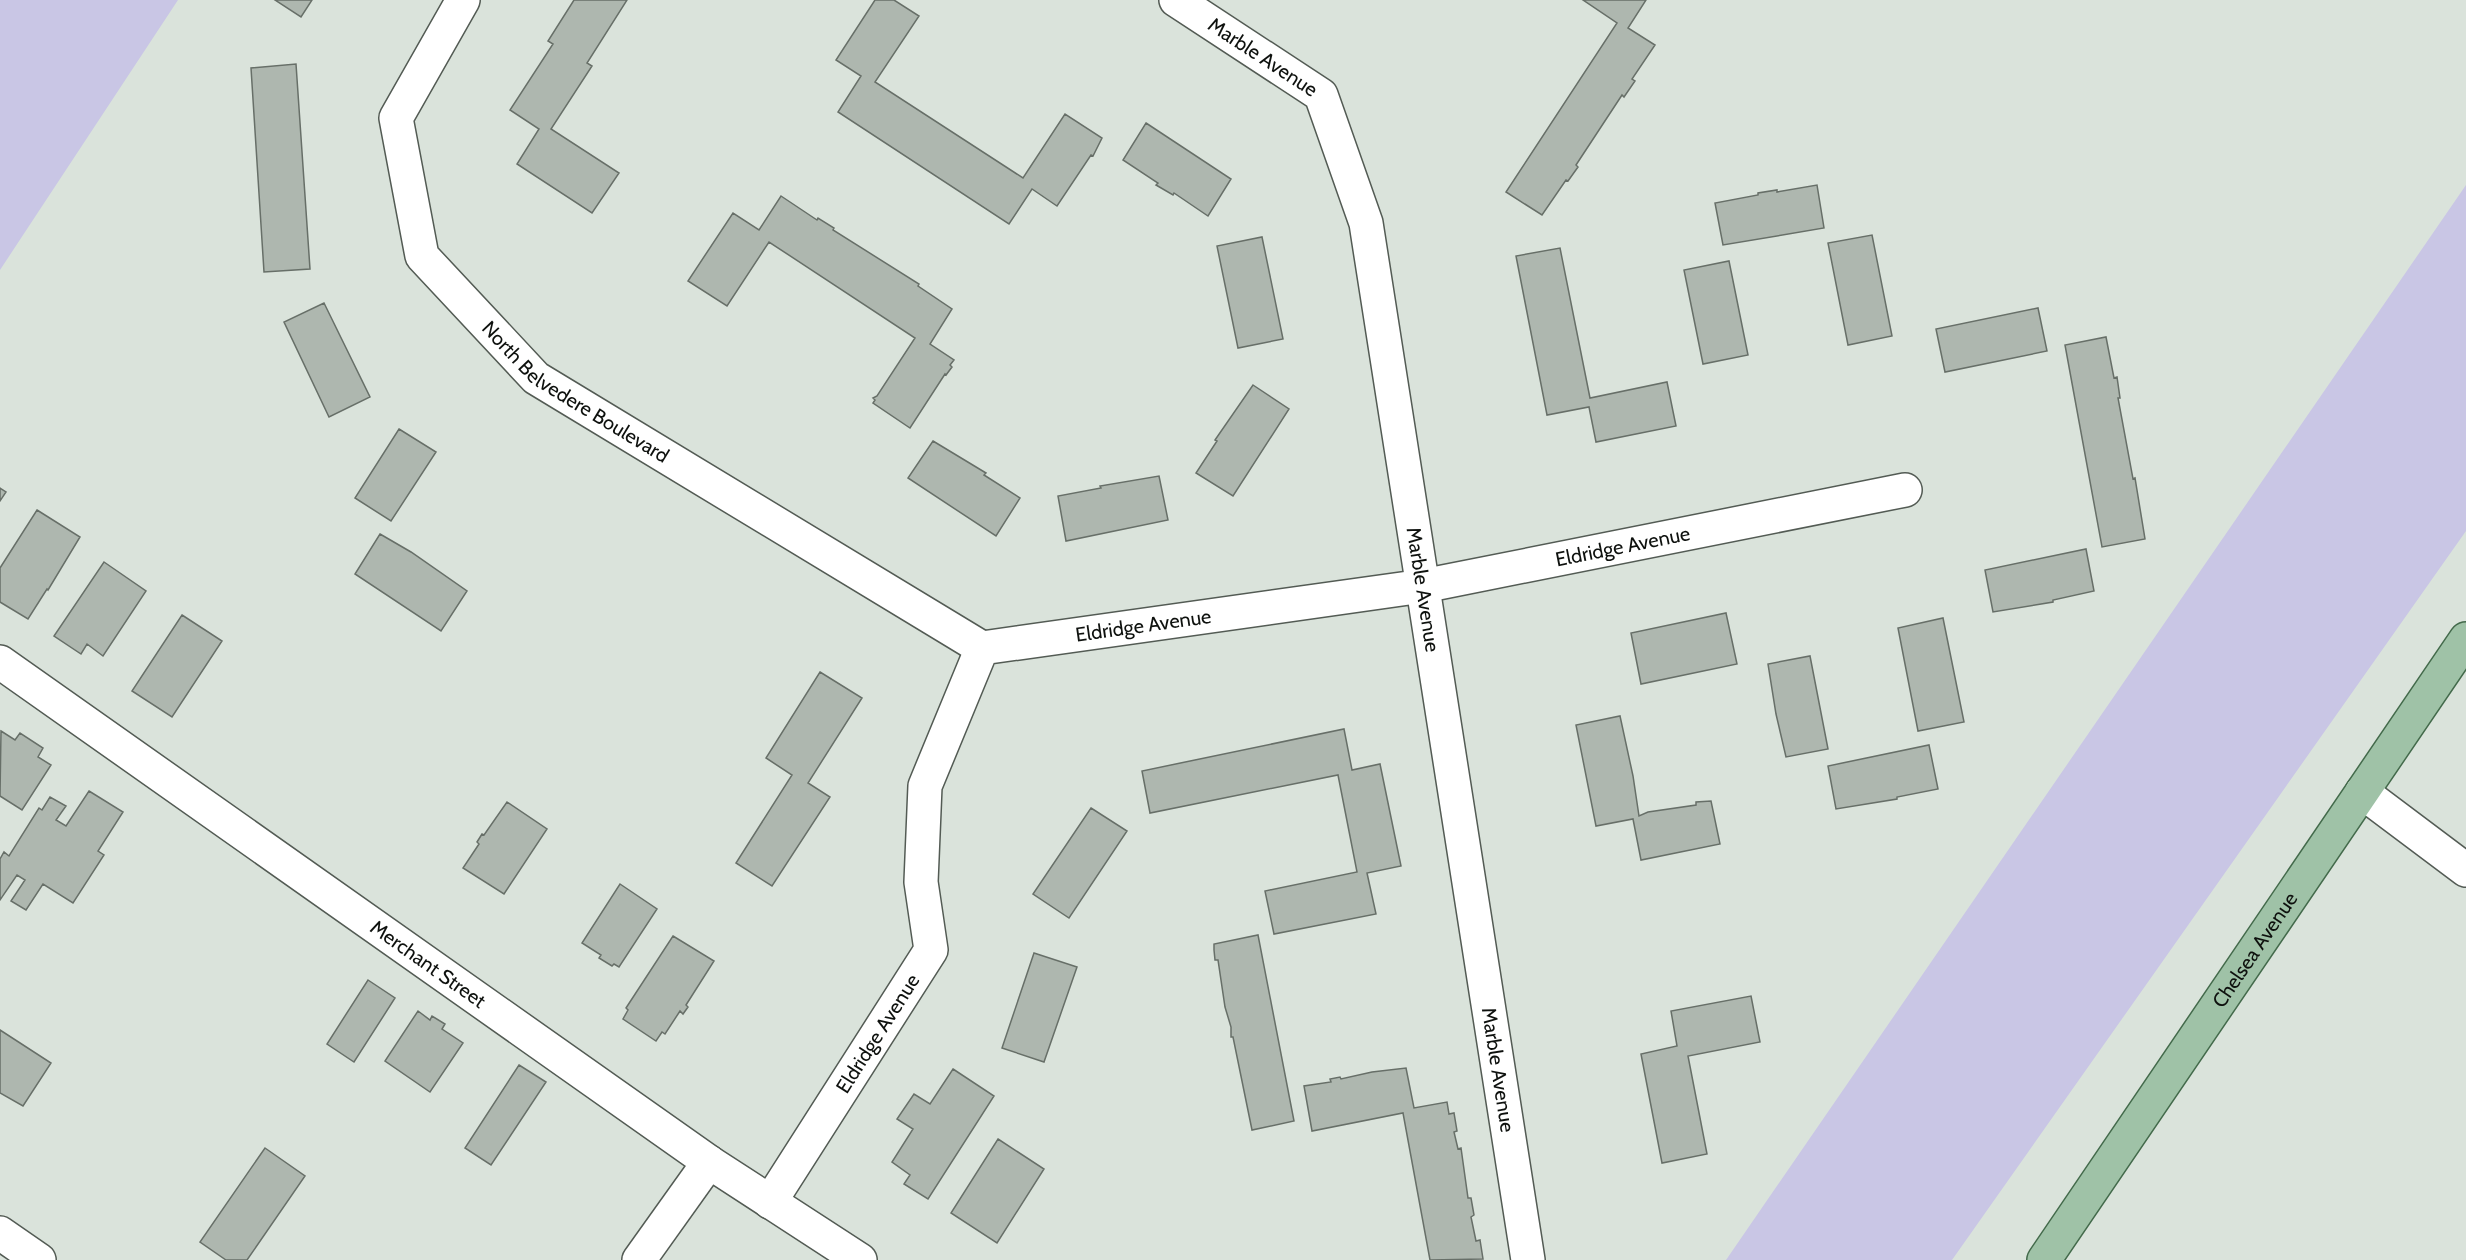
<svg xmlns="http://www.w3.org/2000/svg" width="2466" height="1260" font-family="Cabin,sans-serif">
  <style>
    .green { fill: #c9c6e5 }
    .building { fill: #aeb7af; stroke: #676f68; stroke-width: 1.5 }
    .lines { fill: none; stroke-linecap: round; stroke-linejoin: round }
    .minor-casing { stroke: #535b54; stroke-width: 36 }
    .major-casing { stroke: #436a4b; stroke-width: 36 }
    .minor { stroke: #fff; stroke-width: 33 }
    .major { stroke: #9fc2a7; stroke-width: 33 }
    .labels { text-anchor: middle; stroke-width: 4.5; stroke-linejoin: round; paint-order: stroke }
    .street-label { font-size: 20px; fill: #0e110e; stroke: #dae3db }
  </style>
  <rect width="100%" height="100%" fill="#dae3db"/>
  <path class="green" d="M0 0H178L0 270Z
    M2466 185V531L1952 1260H1726Z"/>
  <path class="building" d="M275 0H312L301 17Z
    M574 0H627L587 63 592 66 551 129 619 173 592 213 517 164 539 129 510 110 553 44 548 41Z
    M875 0H894L919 16 875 82 1023 178 1065 114 1102 138 1093 156 1091 155 1057 206 1032 189 1009 224 838 112 861 76 836 60Z
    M1583 0H1646L1628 28 1655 45 1632 79 1635 81 1624 97 1622 95 1576 165 1578 167 1568 181 1566 180 1542 215 1506 192 1617 23Z
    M296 64 310 269 264 272 251 68Z
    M1146 123 1231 179 1208 216 1174 193 1173 195 1156 185 1158 183 1123 160Z
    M1817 185 1824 228 1723 245 1715 203 1758 195V193L1777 190V192Z
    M781 196 817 220 818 218 834 228 833 230 919 284 918 286 952 309 930 344 954 360 950 365 952 367 946 375 945 374 910 428 873 403 875 400 873 398 877 396 915 338 769 242 727 306 688 281 733 213 759 230Z
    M1872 235 1892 336 1848 345 1828 243Z
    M1262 237 1283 339 1238 348 1217 246Z
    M1560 248 1590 398 1667 382 1676 426 1596 442 1589 407 1547 415 1516 256Z
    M1729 261 1748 355 1703 364 1684 270Z
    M324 303 370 397 329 417 284 322Z
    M2038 308 2047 351 1945 372 1936 329Z
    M2106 337 2114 378 2117 377 2120 398H2118L2133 479 2135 478 2145 539 2102 547 2065 345Z
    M1253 385 1289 409 1233 496 1196 473 1217 441 1215 440Z
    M399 429 436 452 391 521 355 498Z
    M933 441 986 473 984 475 1020 498 996 536 908 478Z
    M1159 476 1168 520 1066 541 1058 496 1101 488 1100 486Z
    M0 488 6 492 0 501Z
    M37 510 80 537 48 590 47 589 28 619 0 602V568Z
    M380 534 411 552 467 591 441 631 355 574Z
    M2086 549 2094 591 2053 600V602L1993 612 1985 570Z
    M104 562 146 591 103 656 87 644 81 654 54 636Z
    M1726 613 1737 664 1641 684 1631 633Z
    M182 615 222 641 172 717 132 691Z
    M1943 618 1964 722 1918 731 1898 628Z
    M1810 656 1828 749 1786 757 1776 714 1768 664Z
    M820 672 862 698 808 783 830 797 772 886 736 863 792 775 766 758Z
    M1620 716 1633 776 1639 816 1648 812 1696 805V802L1711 801 1720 844 1641 860 1633 819 1596 826 1576 725Z
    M1344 729 1352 770 1380 764 1401 866 1367 873 1376 914 1274 934 1265 891 1357 872 1338 775 1150 813 1142 771Z
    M1 731 15 740 20 733 43 748 38 757 51 765 22 810 0 796Z
    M1929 745 1938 789 1897 797V799L1836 809 1828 766Z
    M89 791 123 812 98 851 104 855 73 903 43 884 26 910 11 901 25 880 17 875 0 900V859L4 852 9 856 39 808 42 810 50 797 66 806 56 820 66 826Z
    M507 802 547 829 504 894 463 868 479 844 477 842 482 834 484 835Z
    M1091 808 1127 831 1069 918 1033 894Z
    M620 884 657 909 619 967 614 964 612 966 599 958 601 955 582 943Z
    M1258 935 1294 1121 1252 1130 1233 1037H1231V1027L1225 1007 1218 960H1215L1214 950V944Z
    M673 936 714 961 686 1005 688 1007 683 1014 680 1011 665 1034 662 1032 656 1041 623 1019 628 1010 626 1008Z
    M1034 953 1077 967 1044 1062 1002 1048Z
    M368 980 395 998 354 1062 327 1044Z
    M1751 996 1760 1042 1688 1056 1707 1154 1662 1163 1641 1054 1677 1046 1671 1011Z
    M418 1011 430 1020 432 1016 445 1024 442 1029 463 1043 430 1092 385 1061Z
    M0 1030 51 1063 23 1106 0 1093Z
    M519 1065 546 1082 491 1165 465 1148Z
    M1406 1068 1414 1108 1447 1102 1449 1114 1454 1113 1457 1131 1454 1132 1458 1149 1461 1148 1468 1198H1471L1474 1215 1471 1217 1476 1241 1480 1240 1483 1259 1430 1260 1403 1113 1312 1131 1304 1086 1331 1082 1330 1079 1340 1077 1341 1079 1372 1072Z
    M953 1069 994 1096 928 1199 904 1184 910 1175 892 1162 913 1129 897 1119 914 1094 930 1104Z
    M998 1139 1044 1169 997 1243 951 1213Z
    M265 1148 305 1176 247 1260H226L200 1242Z"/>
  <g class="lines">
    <g class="minor-casing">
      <g id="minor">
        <path id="s1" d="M463 0 396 118 422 256 536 378 982 648"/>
        <path id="s2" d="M1176 0 1321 95 1366 223 1528 1260"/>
        <path id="s3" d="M0 662 709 1162 860 1260"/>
        <path d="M2362 792 2466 870"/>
        <path id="s4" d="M770 1202 931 950 921 882 925 786 982 648 1423 586 1905 490"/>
        <path d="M0 1233 39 1260"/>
        <path d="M639 1260 709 1162"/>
      </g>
    </g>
    <g class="major-casing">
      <g id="major">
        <path id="s5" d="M2044 1260 2466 639"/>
      </g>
    </g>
    <use href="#minor" class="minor"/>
    <use href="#major" class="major"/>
  </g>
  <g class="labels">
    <g class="street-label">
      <text dy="7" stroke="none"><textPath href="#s2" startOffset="104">Marble Avenue</textPath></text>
      <text dy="7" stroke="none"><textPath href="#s1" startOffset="483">North Belvedere Boulevard</textPath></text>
      <text dy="7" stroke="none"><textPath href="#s4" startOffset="1262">Eldridge Avenue</textPath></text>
      <text dy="7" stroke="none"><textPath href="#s2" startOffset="680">Marble Avenue</textPath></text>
      <text dy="7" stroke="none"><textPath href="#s4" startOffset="776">Eldridge Avenue</textPath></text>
      <text dy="7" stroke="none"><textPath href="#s5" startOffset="375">Chelsea Avenue</textPath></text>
      <text dy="7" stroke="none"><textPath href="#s3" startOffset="524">Merchant Street</textPath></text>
      <text dy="7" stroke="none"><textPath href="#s4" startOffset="200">Eldridge Avenue</textPath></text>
      <text dy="7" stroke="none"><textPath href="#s2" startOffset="1166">Marble Avenue</textPath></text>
    </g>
  </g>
</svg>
